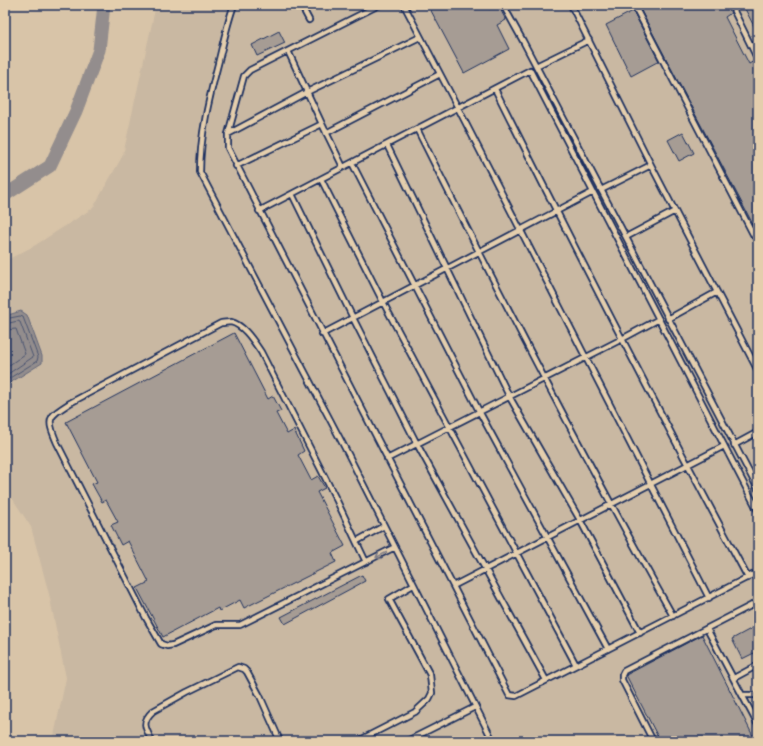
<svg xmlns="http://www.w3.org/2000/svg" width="763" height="746" font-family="Caveat,sans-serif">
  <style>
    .built { fill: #c9b8a2 }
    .water { fill: #938d8d; stroke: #63677a }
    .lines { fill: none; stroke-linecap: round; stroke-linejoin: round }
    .shore { stroke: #4b5571; stroke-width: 1 }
    .river { stroke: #938d8d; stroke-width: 13 }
    .building { fill: #a69c94; stroke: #1b2f5e }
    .service-casing { stroke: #1b2f5e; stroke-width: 8 }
    .service { stroke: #e4cead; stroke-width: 4.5 }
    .oneway { stroke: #807e86 }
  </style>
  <rect width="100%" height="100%" fill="#d8c4a8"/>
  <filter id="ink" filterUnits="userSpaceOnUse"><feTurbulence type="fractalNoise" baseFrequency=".025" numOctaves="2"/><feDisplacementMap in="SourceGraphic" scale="8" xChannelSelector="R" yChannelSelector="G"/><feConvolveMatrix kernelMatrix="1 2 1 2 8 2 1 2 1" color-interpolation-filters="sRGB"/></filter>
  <g filter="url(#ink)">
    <path class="built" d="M156 5H758V741H53L66 678 49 594 31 527 5 487V261L34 246 93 208 123 155Z"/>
    <path class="water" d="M21 311 27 315 42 356V363L5 386V316Z"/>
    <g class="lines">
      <path class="shore" d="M5 319 20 316 23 317 38 357 37 361 5 381
        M5 324 18 321 20 322 33 357 5 376
        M5 330 16 329 25 354 5 368"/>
      <path class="river" d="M5 195 50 166 76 111 99 50 104 5"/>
    </g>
    <path class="building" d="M428 5H486L489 9 498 5 506 20 497 25 509 49 464 73Z
      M638 5H727L731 13 725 17 749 64 754 61 758 65V234Z
      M743 5H758V34Z
      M633 11 659 61 631 76 606 25Z
      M279 31 285 43 257 56 252 45Z
      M683 132 694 153 679 161 668 140Z
      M234 333 268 399 273 396 281 411 276 413 287 434 294 430 304 451 298 455 311 480 318 476 325 488 317 492 345 546 332 553 336 562 244 608 240 600 219 611 218 608 163 637 137 588 149 582 128 541 121 545 111 525 118 522 106 500 102 502 92 484 97 482 66 422Z
      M362 575 365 581 285 624 281 617Z
      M758 625V661L754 653 742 659 732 639Z
      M702 635 754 738 749 741H660L626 675Z"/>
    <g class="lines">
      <g class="service-casing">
        <path id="service" d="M234 5C227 24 223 44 218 64 209 99 200 135 200 172L347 452 493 741
          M301 5 309 20
          M379 5 250 70 244 76 228 134V148L509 695 516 696 758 572
          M404 5 458 108 709 598
          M503 5 523 41 758 489
          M571 5 651 165 758 371
          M634 5 754 236 758 238
          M731 5 758 60
          M288 51 322 124
          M536 66 589 40
          M495 89C577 253 661 416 748 578
          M417 129C499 293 583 456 673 616
          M326 133 440 74
          M228 134 307 92 420 37
          M387 145 509 396 580 520 640 633
          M352 163 479 411 608 649
          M236 166 322 124 343 167
          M321 179 383 302 576 665
          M601 190 651 165
          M292 194 353 318 417 444 546 680
          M259 211 530 70 758 511
          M626 237 675 211
          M668 319 717 292
          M322 334 593 192
          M734 445 758 432
          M387 459 622 339 659 319
          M357 541 384 526
          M366 562 337 501 261 352C254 342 244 325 231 322 228 322 224 323 221 323L70 403C48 417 46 418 57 443L146 618 161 644 167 646 173 645 216 625H240L395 547
          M453 586 724 446
          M753 604 758 613
          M707 629 758 725
          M734 678 758 665
          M742 695H758
          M152 741C145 728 141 722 153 711L187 692 238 667 244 669 247 672 260 696 280 741
          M358 741 415 712 429 699 432 693 430 675 389 599 413 585
          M407 741 475 707
          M653 741 622 680V675L624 671 758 602"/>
      </g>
      <use href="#service" class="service"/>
    </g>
    <defs><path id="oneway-shaft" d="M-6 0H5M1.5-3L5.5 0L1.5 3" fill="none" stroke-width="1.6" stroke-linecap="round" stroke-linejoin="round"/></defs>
    <use class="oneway" href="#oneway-shaft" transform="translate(381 555) rotate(154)"/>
  </g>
  <rect width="763" height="746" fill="none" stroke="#e4cead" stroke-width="20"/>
  <rect x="10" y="10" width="743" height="726" fill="none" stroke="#1b2f5e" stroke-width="1.5" filter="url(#ink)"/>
</svg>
